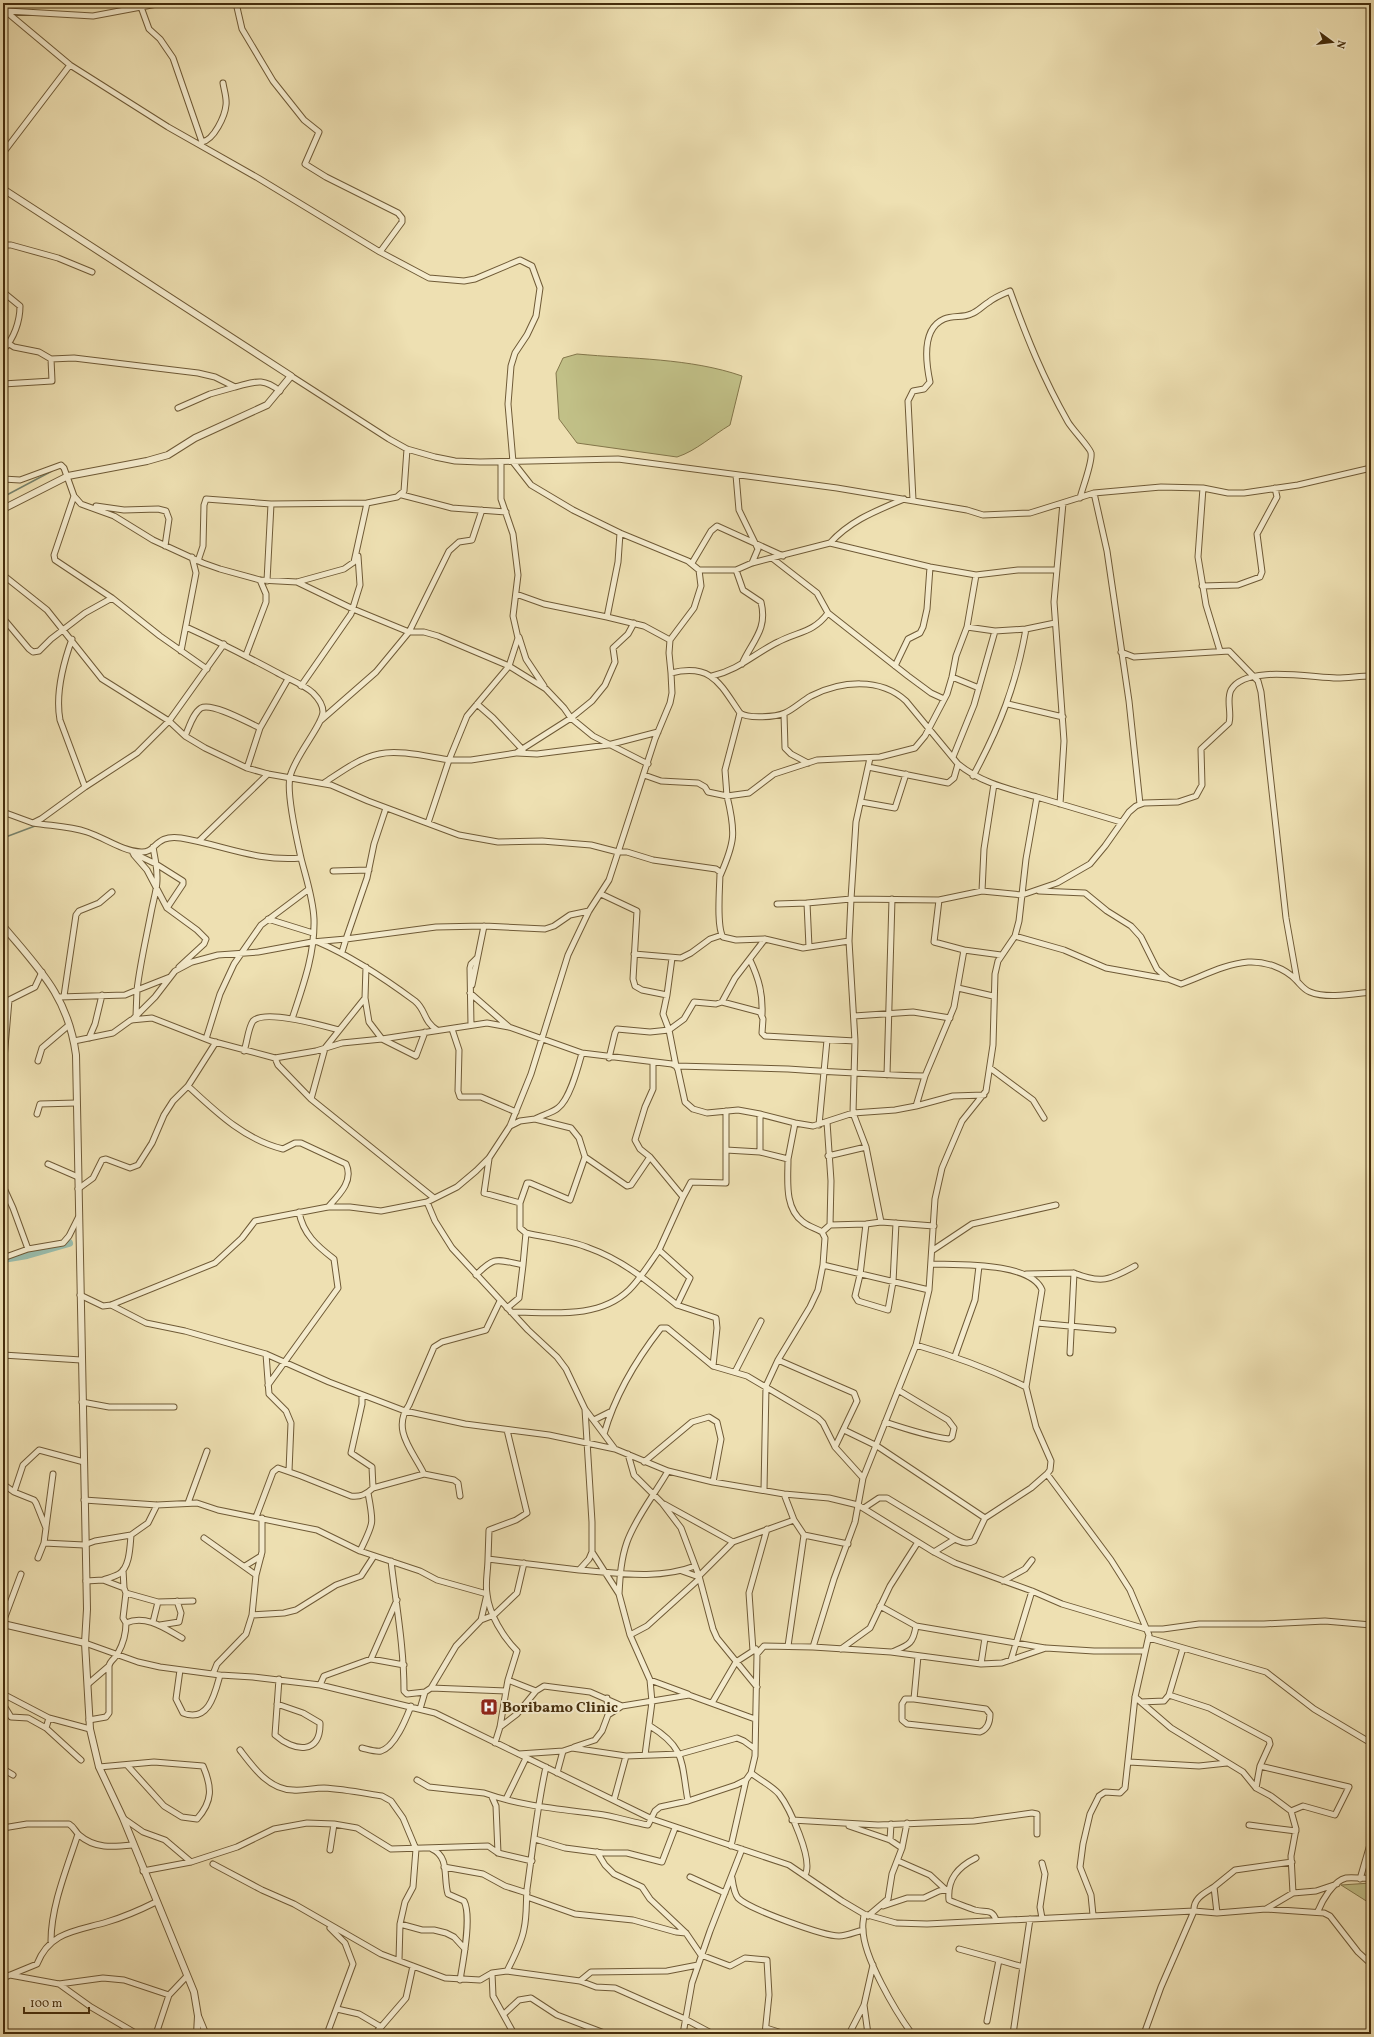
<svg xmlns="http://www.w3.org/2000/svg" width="1374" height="2037" font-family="Vollkorn,serif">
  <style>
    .green { fill: #c1c087; stroke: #83764a }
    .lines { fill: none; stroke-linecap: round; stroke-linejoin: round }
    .stream { stroke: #77836d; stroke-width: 1.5 }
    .river { stroke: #99bdad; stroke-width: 8 }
    .minor-casing { stroke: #6f5a36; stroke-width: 7 }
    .tertiary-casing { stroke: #6f5a36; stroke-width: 8 }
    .minor { stroke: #f4ebcd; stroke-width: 5 }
    .tertiary { stroke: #f4ebcd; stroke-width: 6 }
    .labels { text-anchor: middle; stroke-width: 4; stroke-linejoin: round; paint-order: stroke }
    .poi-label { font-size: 15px; font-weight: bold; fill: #452d0c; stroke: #f4ebcd; text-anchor: start }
  </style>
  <rect width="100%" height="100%" fill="#eee0b2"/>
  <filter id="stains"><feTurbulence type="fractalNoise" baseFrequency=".005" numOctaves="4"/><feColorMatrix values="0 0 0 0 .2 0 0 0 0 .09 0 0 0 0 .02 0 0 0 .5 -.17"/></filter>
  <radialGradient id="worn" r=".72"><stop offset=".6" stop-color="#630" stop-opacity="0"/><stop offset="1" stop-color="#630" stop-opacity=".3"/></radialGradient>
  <path class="green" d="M577 354C631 359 690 358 742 376L730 425C713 435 696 451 677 457L577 443 559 419 556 373 563 358Z
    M1371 1883V1904L1341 1885Z"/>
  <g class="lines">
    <path class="stream" d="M3 497 52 471
      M3 838 35 826"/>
    <path class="river" d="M3 1259 27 1255 69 1243"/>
    <g class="minor-casing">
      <path id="minor" d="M162 3 141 7 149 29 160 39 173 58 202 142 201 145
        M236 3 242 29 273 81 304 120 319 132 305 164 326 177 398 213 402 218V222L380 252
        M3 9 70 65 168 127 258 178 380 252 429 278 464 281 475 279 520 260 532 266 540 288 536 316 527 335 515 353 511 366 508 404 513 462 531 485 573 510 620 533 688 561 699 570 701 586 694 608 670 640 669 653 671 673C712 663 720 684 740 713 748 719 776 717 785 713 794 709 802 701 811 696 841 681 880 677 906 701L958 764C981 783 1009 789 1037 797L1026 859 1019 921 1015 936 998 961 995 974 993 1045 986 1091 962 1121 942 1168 935 1199 929 1290 916 1345 863 1478 855 1522 834 1579 813 1647 764 1646 757 1654 755 1756 751 1773 746 1780 736 1785 688 1801 660 1807 655 1811 648 1825C631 1822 614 1816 597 1814 559 1809 521 1806 484 1793L429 1787 417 1780
        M7 11 93 16 141 7
        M202 142C214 140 225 116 226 105 227 98 224 90 223 83
        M3 153 70 65
        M3 245H11L58 258 92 272
        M3 292 20 306C20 321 14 339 3 350
        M3 340 14 347 39 352 51 359 74 358 198 373 215 377 235 387C255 382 262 377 280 391
        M291 376 389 439 407 449 435 457 455 461 480 462 618 459 837 488 967 510 983 515 1030 513 1094 493 1161 487 1203 488 1228 493H1244L1298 485 1371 468
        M3 384 52 381 51 359
        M178 408 210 394 235 387
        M501 462V499L513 534 518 575 513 616 518 638 509 666 546 689 564 708 571 718 593 736 648 764
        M736 475 739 510 758 549 752 563
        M3 479 20 480 61 465 64 468 74 496 81 504 114 516 153 540 203 563 220 569 260 580 297 582 344 569 354 562 367 503 397 497 404 491 407 449
        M1203 488 1198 557 1206 605 1220 651
        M1094 493 1107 551 1129 701 1140 804
        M402 495 452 508 506 512
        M74 496 54 555 55 560 112 598 160 636 207 669
        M904 499C876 511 851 520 830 543L930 567 976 575
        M913 500 908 401 913 391 924 389 930 382C926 363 921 329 944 319 953 315 963 318 971 314 979 311 982 306 989 302 995 297 1003 294 1010 291 1027 338 1043 378 1068 422 1072 429 1091 449 1091 453 1093 461 1082 489 1080 498
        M96 506 124 510 158 509 166 511 169 519 165 546
        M620 533 618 562 607 617 644 626 670 640
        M198 561 203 546 204 505 206 499 271 504
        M692 563 711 531 717 526 783 556
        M699 570H736L752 563 830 543
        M736 570 743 590 761 602C768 630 752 641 742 664
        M3 575 47 610 102 679 169 721 224 644
        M267 581 271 504 367 503
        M297 582 353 609 409 632H424L438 636 509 666 467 716 449 760C429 757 398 749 379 754 359 758 341 772 324 783
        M1202 586 1238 585 1260 577 1262 572 1257 534 1277 497 1275 488
        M516 594 544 604 607 617
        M828 613 908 676 931 693 944 699
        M3 618 29 649 33 652 39 651 51 639 85 613 112 598
        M186 627C217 641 246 656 276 672 288 679 303 684 313 693 318 698 323 704 323 712 322 726 294 757 290 777 286 794 297 840 301 858
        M1026 629 995 631 967 627 976 575 1018 570H1056
        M519 637 526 659 544 686
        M72 639C63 664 55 693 60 720L85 787
        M181 651 196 573 192 557
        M1121 652 1134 657 1229 651 1258 681 1261 692 1286 918 1297 980
        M246 655 266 602V594L260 580
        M895 666 908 639 920 633 923 627 927 609 930 567
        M712 676C739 670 755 653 778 642 799 631 813 633 828 613L817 593 772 558
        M952 677 979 688
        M301 686 351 614 360 585 358 556
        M477 704 493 718 523 750
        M1008 704 1063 717
        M784 714 785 748 791 754 808 763
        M320 721 376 672 409 632 449 551 459 542 472 540 482 510
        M185 736C189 728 193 713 201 708 212 702 249 723 260 728
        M517 753 537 754 608 745 658 732
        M953 757 974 705 995 631
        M868 767 948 783 954 778 958 764
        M247 768 260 728 288 679
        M644 775 661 781 698 783 705 787 708 792 727 796 725 770 740 713
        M973 776C1000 726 1016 685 1026 629L1055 623
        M1037 797 1121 822
        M861 802 895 808 906 774
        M1060 804 1064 741 1054 602 1063 503
        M3 812 33 823 41 819 85 787 137 753 169 721 185 736 205 748 247 768 268 774 331 785 368 801 459 835 498 842 542 841 591 845 618 852H627L653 860 716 869 720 872C720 886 716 926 723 937L736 940 765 939 803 948 849 941 851 899 939 900 982 891 1022 895 1057 883 1090 864 1105 846 1129 812 1136 806 1144 803 1178 802 1196 796 1202 785 1201 749 1229 723C1232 713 1226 700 1231 690 1245 664 1313 678 1337 678 1348 678 1360 676 1371 676
        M33 823C51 826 69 826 87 832 105 838 122 851 141 852 157 853 154 834 181 838 223 845 257 862 301 858 306 878 313 898 314 919 315 954 303 986 292 1019
        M428 823 449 760H471L516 753 571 718 592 701 605 685 615 662 613 648 628 634 634 623
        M199 841 268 774
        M153 847 156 864 183 881V884L167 908
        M134 855 147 870 167 908 197 930 206 939 204 944 179 967
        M333 871 369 870
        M720 876C735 842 736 833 727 796L749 793 774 774 817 760 880 757 915 748 925 736 947 694 952 677 956 656 967 627
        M982 891 984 849 994 784
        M1039 891 1085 893 1107 911 1131 926 1141 937 1157 969 1168 979 1181 984C1203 976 1225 964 1248 962 1265 961 1285 968 1296 980 1301 985 1303 989 1310 992 1327 999 1353 994 1371 992
        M601 894 637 911 633 979 635 986 642 990 667 995 663 1014 669 1030 650 1032 617 1029 615 1033 609 1058
        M777 904 807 903
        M268 919 313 933
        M1015 936 1064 950 1106 968 1167 979
        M849 941 855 1041
        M318 942C353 957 384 978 415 1001 426 1010 423 1021 437 1030
        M809 947 807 903 851 899 856 822 870 758
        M964 950 1001 955
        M342 952 346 939 436 927 484 926 545 929 554 926 570 915 589 911
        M634 954 681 958 691 953 710 939 722 935
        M750 960C759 979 763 994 762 1015
        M472 985 484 926
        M958 988 993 996
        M470 993 509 1027
        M667 995 672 958
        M64 996 76 915 79 911 99 903 112 892
        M59 997 125 995 137 990C140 964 146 939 151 913 155 892 159 886 156 864L133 853
        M365 998 369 1022 382 1039 416 1056 425 1032
        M722 1002 735 978 765 939
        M136 1016 137 990 170 977
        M854 1016 913 1012 950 1018
        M132 1020 155 997 175 971 192 962 218 955 258 952 312 942 346 939 367 878 374 844 386 808
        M471 1025 470 968 471 964 477 958
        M452 1029 459 1050 458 1091 460 1097H481L516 1112
        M89 1038 95 1024 102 995
        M206 1039 220 994 234 964 261 925 309 889
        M74 1041 113 1033 131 1020 152 1018 211 1041 275 1058 316 1051 342 1043 382 1039 487 1023 509 1027 582 1053 672 1064 676 1066 678 1070 685 1102 693 1109 707 1113 738 1110 760 1114V1152L788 1159C788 1180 784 1208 803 1222 809 1227 816 1228 822 1232L825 1238 823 1265 818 1290 810 1307 778 1360 766 1386 764 1490
        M244 1051C247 1043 248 1028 253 1021 265 1009 324 1026 339 1030
        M275 1058 278 1065 311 1099 434 1198
        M4 1059 9 1000 35 987 42 972
        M38 1061 42 1048 69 1025
        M653 1063V1089L645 1107 635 1140 640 1149 650 1157 683 1197 659 1250 690 1278 677 1305 716 1318 717 1328 713 1366 747 1376 818 1418 823 1423 835 1447 863 1478
        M990 1068 1033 1100 1044 1118
        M887 1075 892 899
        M925 1076 954 1007 964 950 934 942 939 900
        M188 1086C216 1112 245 1140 283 1149L295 1143H301L346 1164C354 1181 339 1195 328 1207
        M311 1099 325 1048 365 998 366 967
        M37 1114 40 1104 76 1103
        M760 1114 795 1123 813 1126 853 1113 895 1110 916 1106
        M535 1119C542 1115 552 1113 558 1108 570 1099 578 1067 582 1053
        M819 1125 827 1040
        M510 1126 520 1121 535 1119 571 1128 579 1138 585 1157
        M866 1147 853 1113 855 1041 765 1036 762 1033 763 1019 760 1012 722 1002 716 1004 694 1002 684 1019 669 1030 676 1066 788 1069C834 1072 880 1075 925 1076L916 1106 953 1096 984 1095
        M726 1150V1111
        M828 1156 866 1147 881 1222
        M489 1159 484 1193 520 1203 527 1183H530L570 1200 585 1157 627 1186 631 1185 650 1157
        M788 1159 795 1123
        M48 1164 78 1177
        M3 1186 13 1208 28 1249 63 1243 69 1236 78 1218
        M78 1189 93 1178 102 1160 106 1159 130 1168 138 1165 152 1143 164 1115 173 1101 188 1086 216 1042
        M683 1197 691 1182 726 1183V1150L760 1152
        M427 1202 435 1221 452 1248 528 1330 557 1357 566 1369 585 1409 615 1449 668 1471 713 1482 784 1494 829 1498 858 1505 934 1552 955 1563 1032 1591 1062 1604 1146 1629H1163L1199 1624H1264L1325 1621 1371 1625
        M520 1203V1228L526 1233
        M866 1224 860 1275 855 1296 858 1301 888 1310 893 1282 896 1223
        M830 1225 866 1224 881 1222 934 1226
        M822 1232 830 1225 831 1181 827 1122
        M933 1250 972 1224 1056 1205
        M3 1258 28 1249
        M932 1264C958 1265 1031 1262 1042 1290L1026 1387 1036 1427 1051 1461 1050 1470 1047 1474 1111 1560 1130 1590 1149 1635 1135 1697 1125 1788 1120 1793 1105 1792 1099 1796 1090 1814 1083 1844 1080 1867 1091 1895 1093 1915
        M523 1265 526 1233C547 1238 570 1240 589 1248 623 1260 650 1283 677 1305
        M823 1265 929 1290
        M1074 1273C1101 1284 1110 1280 1135 1266
        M1026 1274 1074 1273 1070 1353
        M476 1275C496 1255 497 1260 523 1265L519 1298 507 1308
        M80 1295 103 1306 111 1305 215 1263 242 1238 255 1221 328 1207H350L381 1211 427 1202 457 1187 476 1171 489 1158 510 1126 531 1074 568 955 589 911 609 880 655 739 670 703 672 693 671 673
        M111 1305 146 1323 185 1331 266 1354 329 1382 405 1411 465 1424 549 1435 615 1449
        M511 1312C550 1312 598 1320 629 1290 641 1278 650 1263 659 1250
        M1037 1323 1113 1330
        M916 1345C954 1356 990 1369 1026 1387
        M266 1354 269 1394 286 1411 291 1423 289 1471
        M3 1355 81 1360
        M955 1356 975 1300 979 1266
        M778 1360 854 1393 857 1401 835 1447
        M735 1372 761 1321
        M268 1385 338 1288 334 1259C317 1246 303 1234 299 1212
        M362 1395V1404L351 1453 372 1467 373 1488
        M82 1402 109 1407H174
        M585 1409 592 1522V1552L619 1594 630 1635 650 1680 652 1702 645 1755
        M594 1420 610 1412
        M885 1422C906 1429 927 1436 949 1439L952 1437 954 1428 948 1420 898 1390
        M844 1430 877 1446 985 1518
        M604 1434C615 1395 636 1360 661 1328H667L713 1366
        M628 1454 634 1475 662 1503 681 1528 699 1576 713 1629 717 1638 757 1687
        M644 1462 692 1422 709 1417 717 1422 721 1439 713 1482
        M424 1474C413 1451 391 1430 409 1405L434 1347 442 1342 486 1330 500 1301
        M3 1484 14 1492 34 1500 36 1503 46 1528 44 1543
        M14 1492 23 1465 39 1450 84 1462
        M784 1494 794 1520
        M84 1500 157 1505 197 1503 218 1510 317 1530 360 1551 420 1571 437 1580 487 1594 481 1620
        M188 1503 207 1451
        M664 1504 733 1542
        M864 1508 879 1498H887L955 1539C961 1542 967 1545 974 1541L985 1518 1031 1488 1047 1474
        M256 1517 273 1472 278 1468 301 1476 351 1496C360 1497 366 1495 373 1488L424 1474 454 1480 458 1483 460 1496
        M46 1527 53 1474
        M204 1538 256 1575
        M360 1551C374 1522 374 1525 368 1493
        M934 1552 955 1539
        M38 1558 44 1543 84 1545 95 1541 131 1535 148 1523 157 1505
        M488 1559 489 1530 516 1520 527 1513 507 1430
        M391 1561C396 1604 404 1647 404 1691L407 1694 425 1692
        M245 1566 261 1556
        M123 1570 124 1588 126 1593 123 1618 126 1623
        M579 1570C617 1573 659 1580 695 1566
        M682 1571 699 1577
        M699 1576 733 1542 794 1520 804 1535 848 1544
        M103 1580C108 1578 114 1577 119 1574 130 1567 130 1546 131 1535
        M86 1581 103 1580 124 1588
        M1003 1581 1025 1569 1032 1560
        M126 1593 158 1602 193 1601
        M619 1594C620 1576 621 1559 627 1542 636 1517 655 1494 668 1471
        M880 1606 916 1626
        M252 1615 256 1575 262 1552V1518
        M3 1622 21 1574
        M153 1622 158 1602
        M160 1625 179 1622 181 1613 177 1601
        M630 1635 647 1626 699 1579
        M1149 1638 1266 1672 1314 1709 1371 1743
        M85 1643 138 1662 160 1667 220 1675 253 1677 320 1685 435 1713 652 1819 789 1865 842 1901 864 1914 896 1923 927 1924 1194 1911 1217 1913 1266 1909 1324 1913 1330 1916 1358 1952 1371 1964
        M788 1646 804 1535
        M813 1647 891 1652 981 1664 1002 1663 1046 1648 1094 1651H1144
        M841 1649 870 1628 890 1586 918 1542
        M753 1651 749 1593 767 1529
        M892 1652C908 1645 913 1645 916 1626L1045 1648
        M371 1659 397 1600
        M1011 1660 1032 1591
        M981 1664 985 1638
        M180 1670 176 1699 183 1713C209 1723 215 1693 220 1675
        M213 1674 217 1664 246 1634 252 1615 284 1613 296 1610 336 1585 361 1576 374 1556
        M508 1680 517 1651C503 1637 489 1614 487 1594 485 1583 488 1570 488 1559L579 1570 589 1559 592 1552
        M650 1680 688 1694
        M88 1684 109 1666
        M320 1685 324 1676 371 1659 404 1665
        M431 1688 456 1646 481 1620 494 1615 517 1593 524 1563
        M3 1694 49 1718
        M1169 1695 1183 1648
        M1135 1697 1171 1728 1243 1772 1256 1788 1271 1796 1291 1811
        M607 1698 608 1715
        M914 1699H905L902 1704V1720L907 1724 980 1732C988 1729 990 1721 990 1714L986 1709 914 1699 918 1656
        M1141 1702 1164 1701 1169 1695 1209 1708 1269 1740 1270 1744 1260 1766
        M712 1703 736 1662 756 1649
        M3 1704 11 1717 28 1718 46 1728 49 1718 90 1729
        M277 1704 303 1713 320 1723C321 1755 294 1752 275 1735L279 1679
        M420 1709 425 1692 431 1688 506 1691 508 1680 536 1691 544 1686 590 1692 622 1706
        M89 1720 106 1717 109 1713V1666C110 1660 116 1658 118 1653 123 1644 126 1633 126 1623 146 1614 166 1629 182 1638
        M650 1726C686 1748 681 1762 688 1801
        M500 1727 517 1714 536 1691
        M46 1728 81 1760
        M495 1743 500 1727 506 1691
        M574 1747 595 1740 602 1731 608 1715 622 1706 689 1695 755 1719
        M362 1748C367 1749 375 1752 381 1751 395 1747 406 1719 411 1706
        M240 1750C253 1767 269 1790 293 1790 303 1791 313 1788 324 1788 343 1789 363 1793 382 1796L391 1801 403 1818 416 1849 413 1887 405 1902 400 1924 399 1960
        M519 1754 563 1751 572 1748 626 1756 680 1754 737 1738 744 1741 755 1749
        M1129 1762 1199 1766 1227 1763
        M99 1767 154 1762 203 1766C212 1787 213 1801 197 1819L182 1817 164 1806 127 1765
        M3 1769 13 1775
        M557 1773 563 1751
        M751 1773C760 1780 772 1786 779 1794 789 1807 814 1860 805 1875
        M1256 1788 1260 1766 1349 1787 1335 1815 1303 1806 1291 1811 1296 1829 1291 1856 1293 1893
        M492 1797 496 1806 498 1853
        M506 1799 526 1758
        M614 1800 626 1756
        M123 1818 143 1832 165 1840 191 1862
        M792 1820 878 1825 974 1821 1032 1813 1037 1814V1834
        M1249 1825 1296 1831
        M849 1826 890 1840 902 1848
        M3 1828 27 1824H69C74 1827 75 1831 79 1835 95 1849 113 1847 133 1845
        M535 1839 565 1848 603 1853H627L662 1862 675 1828
        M890 1840 891 1824
        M731 1846 746 1780
        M432 1849C450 1857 443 1878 448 1894L464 1901C472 1916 463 1962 460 1980
        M330 1850 334 1824
        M597 1852 605 1865 614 1874 642 1887 650 1899 686 1933 701 1955 730 1966 745 1958 767 1960 769 1995 765 2034
        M976 1858C958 1867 947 1879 949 1900 950 1901 972 1909 975 1910 985 1913 992 1908 996 1920
        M898 1861 930 1875 945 1889
        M1042 1863 1045 1874 1040 1907 1042 1918
        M213 1864 262 1890 294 1904 381 1954 445 1978 480 1980 492 1973 507 1971 580 1981 596 1987 615 1988 685 2019 713 2034
        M444 1867 483 1874 505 1886 527 1893
        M143 1871 191 1862 237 1847 274 1829 307 1823 334 1824 357 1828 391 1849 488 1846 498 1853 532 1861
        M690 1877 725 1893
        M732 1878C733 1885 734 1893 738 1898 749 1909 823 1936 839 1936 847 1936 855 1932 863 1930
        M1360 1879 1371 1841
        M527 1897 575 1914 633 1920 676 1932 686 1933
        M883 1906 907 1898H924L939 1891 949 1889
        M1266 1909 1293 1893 1316 1891 1337 1884
        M1318 1911C1322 1901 1333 1881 1346 1878 1354 1877 1363 1879 1371 1878
        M1217 1913 1214 1887 1235 1870 1292 1862
        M864 1914C864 1919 862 1924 863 1929 863 1957 896 2012 912 2034
        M868 1916 888 1899 892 1874 902 1848 907 1823
        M400 1924 422 1930H434L446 1933 454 1937 465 1949
        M51 1941C51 1906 67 1868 78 1834
        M959 1949 999 1960
        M507 1971C513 1959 522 1942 524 1929 527 1916 526 1902 527 1889 533 1848 537 1807 546 1767
        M492 1973 493 1996 514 2034
        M10 1975 59 1984 103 1978 124 1980 169 1995
        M3 1978 37 1964C50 1931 77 1931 107 1922 124 1917 140 1910 156 1902
        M580 1981 591 1972 667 1971 698 1965
        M59 1984 91 2007 137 2034
        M864 2005 868 2034
        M337 2009 359 2014 381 2027 406 1998 413 1966
        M504 2014 519 2000 531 1998 557 2015 607 2034
        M199 2017 206 2034
        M987 2021 999 1960 1023 1967
        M766 2028 785 2034
        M156 2034 169 1995 187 1976
        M327 2034 353 1964 345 1943 330 1928
        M375 2034 381 2027
        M683 2034 692 1983 710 1931 742 1849
        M849 2034 864 2005 873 1965
        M1013 2034 1030 1919
        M1144 2034 1161 1987 1194 1911C1193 1898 1205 1893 1214 1887"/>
    </g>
    <g class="tertiary-casing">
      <path id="tertiary" d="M3 189 291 376 267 405 195 438 168 455 147 461 68 476 3 509
        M3 926C39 969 68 996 76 1055L87 1609 85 1643 90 1729 99 1767 123 1818 194 1992 198 2016 197 2034
        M3 1624 85 1643"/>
    </g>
    <use href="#minor" class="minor"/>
    <use href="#tertiary" class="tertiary"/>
  </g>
  <defs>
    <g id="hospital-square" transform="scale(0.9)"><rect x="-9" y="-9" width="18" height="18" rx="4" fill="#8f2418" stroke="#f4ebcd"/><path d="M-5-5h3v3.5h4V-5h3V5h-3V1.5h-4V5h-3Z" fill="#fff"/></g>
  </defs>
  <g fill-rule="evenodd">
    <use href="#hospital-square" x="489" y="1707"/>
  </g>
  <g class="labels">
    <g class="poi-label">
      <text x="502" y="1712">Boribamo Clinic</text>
    </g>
  </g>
  <rect width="1374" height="2037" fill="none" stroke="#eee0b2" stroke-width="16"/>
  <rect x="4" y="4" width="1366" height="2029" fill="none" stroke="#452d0c" stroke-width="2"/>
  <rect x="8" y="8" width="1358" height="2021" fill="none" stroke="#452d0c"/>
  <g transform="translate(1332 42) rotate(105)" stroke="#f4ebcd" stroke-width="3" paint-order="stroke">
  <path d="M0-3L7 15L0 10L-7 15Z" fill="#452d0c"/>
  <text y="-6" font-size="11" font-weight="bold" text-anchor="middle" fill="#452d0c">N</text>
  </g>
  <path d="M24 2007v6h65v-6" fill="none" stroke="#452d0c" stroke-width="2"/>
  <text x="30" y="2007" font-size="12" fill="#452d0c" stroke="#f4ebcd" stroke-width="3" paint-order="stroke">100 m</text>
  <rect width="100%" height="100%" filter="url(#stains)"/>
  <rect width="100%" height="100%" fill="url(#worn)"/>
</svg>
